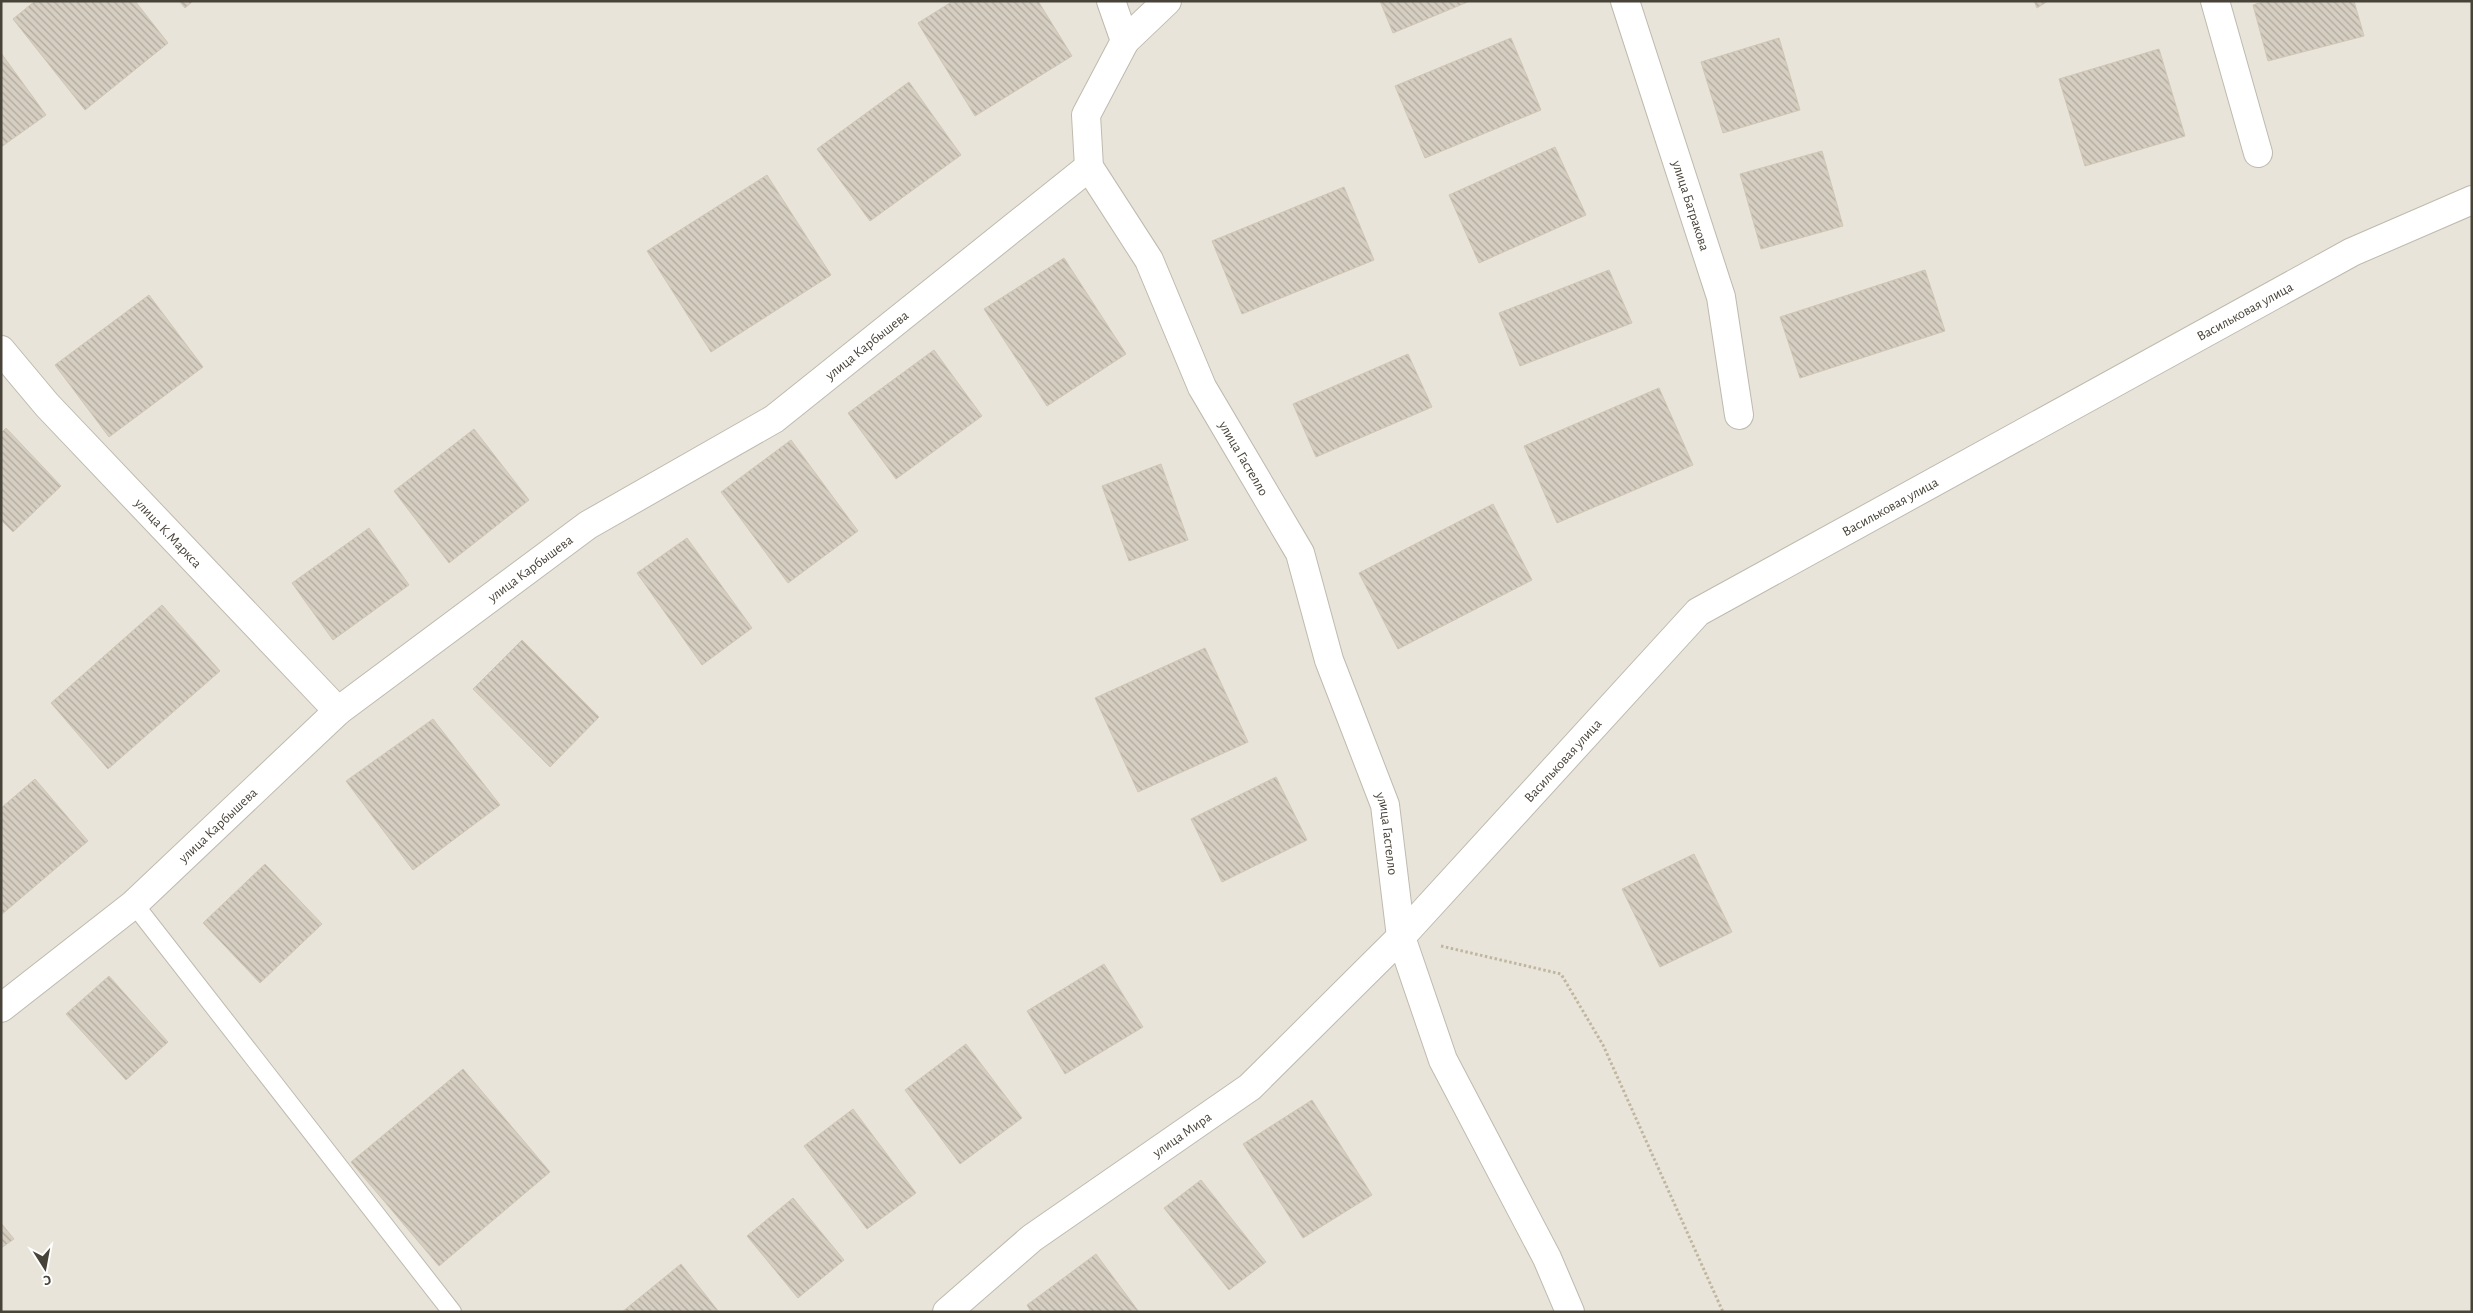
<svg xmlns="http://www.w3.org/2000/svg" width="2473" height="1313" font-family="'Alegreya Sans',sans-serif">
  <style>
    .residential { fill: #e8e4d9 }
    .building { fill: url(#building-back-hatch); stroke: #d0c6b4 }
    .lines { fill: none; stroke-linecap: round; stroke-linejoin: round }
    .service-casing { stroke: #bfbaae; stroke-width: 20 }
    .minor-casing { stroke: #bfbaae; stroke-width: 30 }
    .path { stroke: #c0b6a0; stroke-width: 3; stroke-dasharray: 2.5 2.5; stroke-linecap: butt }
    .service { stroke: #fff; stroke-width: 18 }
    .minor { stroke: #fff; stroke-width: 28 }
    .labels { text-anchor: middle; stroke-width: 4; stroke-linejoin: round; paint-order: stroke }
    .street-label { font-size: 14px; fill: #484339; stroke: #fff }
  </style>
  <defs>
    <pattern id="building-back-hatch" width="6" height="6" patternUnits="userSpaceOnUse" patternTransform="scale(1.25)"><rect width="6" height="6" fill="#d5cec1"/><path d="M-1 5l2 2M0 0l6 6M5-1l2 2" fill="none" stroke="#afa99e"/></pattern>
  </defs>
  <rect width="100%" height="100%" fill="#f4f2eb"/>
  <path class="residential" d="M1 1H2472V1312H1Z"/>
  <path class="building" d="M35 1H135L168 43 85 110 13 19Z
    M179 1H193L185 8Z
    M953 1H1038L1072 56 975 116 918 23Z
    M1380 1H1470L1393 33Z
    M2034 1H2048L2037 8Z
    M2265 1H2354L2364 36 2268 61 2253 5Z
    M1511 38 1541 110 1425 158 1395 86Z
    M1779 38 1800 110 1723 133 1701 62Z
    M2159 49 2185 136 2085 166 2059 79Z
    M1 53 46 115 1 147Z
    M909 82 961 155 870 221 817 149Z
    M1555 147 1586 215 1479 263 1449 195Z
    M1822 151 1843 226 1761 249 1740 174Z
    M767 175 831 275 711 352 647 251Z
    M1344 187 1374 260 1242 314 1212 241Z
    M1064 258 1126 354 1047 406 984 309Z
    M1609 270 1632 323 1520 366 1499 313Z
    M1925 270 1945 331 1800 378 1780 317Z
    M149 295 203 367 109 437 55 365Z
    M934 350 982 416 896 479 848 413Z
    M1408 354 1432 407 1316 457 1293 404Z
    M1659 388 1693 465 1557 523 1524 446Z
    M6 428 61 486 13 532 1 520V433Z
    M474 429 529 500 449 563 394 491Z
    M791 440 858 531 788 583 721 492Z
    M1161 464 1188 540 1129 561 1102 486Z
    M1493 504 1532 580 1398 649 1359 573Z
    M369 528 409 585 333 640 292 583Z
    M687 538 752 628 702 665 637 573Z
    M162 605 220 671 108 769 51 703Z
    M522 640 599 717 550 767 473 689Z
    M1205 648 1248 742 1138 792 1095 698Z
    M433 719 500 805 413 870 346 781Z
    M1276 777 1307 840 1222 882 1191 819Z
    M35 779 88 841 1 915V808Z
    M1694 854 1732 932 1660 967 1622 889Z
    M265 864 322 924 260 983 203 923Z
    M1104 964 1143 1027 1065 1074 1027 1011Z
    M109 976 168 1042 126 1080 66 1014Z
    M966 1044 1022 1118 960 1164 905 1090Z
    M463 1069 550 1172 439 1266 351 1162Z
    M1312 1100 1372 1195 1303 1238 1243 1144Z
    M853 1109 916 1193 867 1229 804 1146Z
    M1201 1180 1266 1262 1229 1290 1164 1208Z
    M793 1198 844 1260 798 1298 747 1236Z
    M1 1223 14 1239 1 1248Z
    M1096 1254 1139 1312H1031L1027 1305Z
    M681 1264 719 1312H622Z"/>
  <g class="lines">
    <g class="service-casing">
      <path id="service" d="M134 904 452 1312"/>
    </g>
    <g class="minor-casing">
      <g id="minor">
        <path id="s1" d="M1111 1 1125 41 1086 115 1089 167 1149 260 1202 387 1300 553 1329 660 1385 805 1401 937 1443 1060 1547 1258 1570 1312"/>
        <path id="s2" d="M1625 1 1721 297 1739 415"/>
        <path d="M2215 1 2258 153"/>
        <path d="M1125 41 1167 1"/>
        <path id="s3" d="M1 350 47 405 338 711"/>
        <path id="s4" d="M1 1008 134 904 338 711 588 525 774 419 1089 167"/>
        <path id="s5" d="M947 1312 1032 1238 1250 1087 1401 937 1698 612 2352 252 2472 200"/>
      </g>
    </g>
    <path class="path" d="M1441 946 1561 974 1603 1045 1723 1312"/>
    <use href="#service" class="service"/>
    <use href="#minor" class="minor"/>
  </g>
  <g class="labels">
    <g class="street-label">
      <text dy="5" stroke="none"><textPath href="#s2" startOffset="215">улица Батракова</textPath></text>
      <text dy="5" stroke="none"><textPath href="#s5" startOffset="1655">Васильковая улица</textPath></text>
      <text dy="5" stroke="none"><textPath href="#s4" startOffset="1094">улица Карбышева</textPath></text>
      <text dy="5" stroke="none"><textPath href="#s1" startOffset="509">улица Гастелло</textPath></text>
      <text dy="5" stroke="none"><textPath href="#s5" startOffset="1250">Васильковая улица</textPath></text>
      <text dy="5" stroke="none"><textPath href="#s3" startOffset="248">улица К.Маркса</textPath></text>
      <text dy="5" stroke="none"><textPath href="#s4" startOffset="689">улица Карбышева</textPath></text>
      <text dy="5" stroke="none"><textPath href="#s5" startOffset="830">Васильковая улица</textPath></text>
      <text dy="5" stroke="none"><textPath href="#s4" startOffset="284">улица Карбышева</textPath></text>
      <text dy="5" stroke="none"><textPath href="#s1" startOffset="914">улица Гастелло</textPath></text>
      <text dy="5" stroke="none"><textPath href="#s5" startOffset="295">улица Мира</textPath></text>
    </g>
  </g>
  <rect width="2473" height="1313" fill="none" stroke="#484339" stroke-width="5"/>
  <g transform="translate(45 1268) rotate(169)" stroke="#ffffff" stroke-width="4" paint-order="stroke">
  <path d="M0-4L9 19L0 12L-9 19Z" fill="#484339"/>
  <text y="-8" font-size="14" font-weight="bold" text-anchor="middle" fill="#484339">С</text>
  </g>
</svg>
